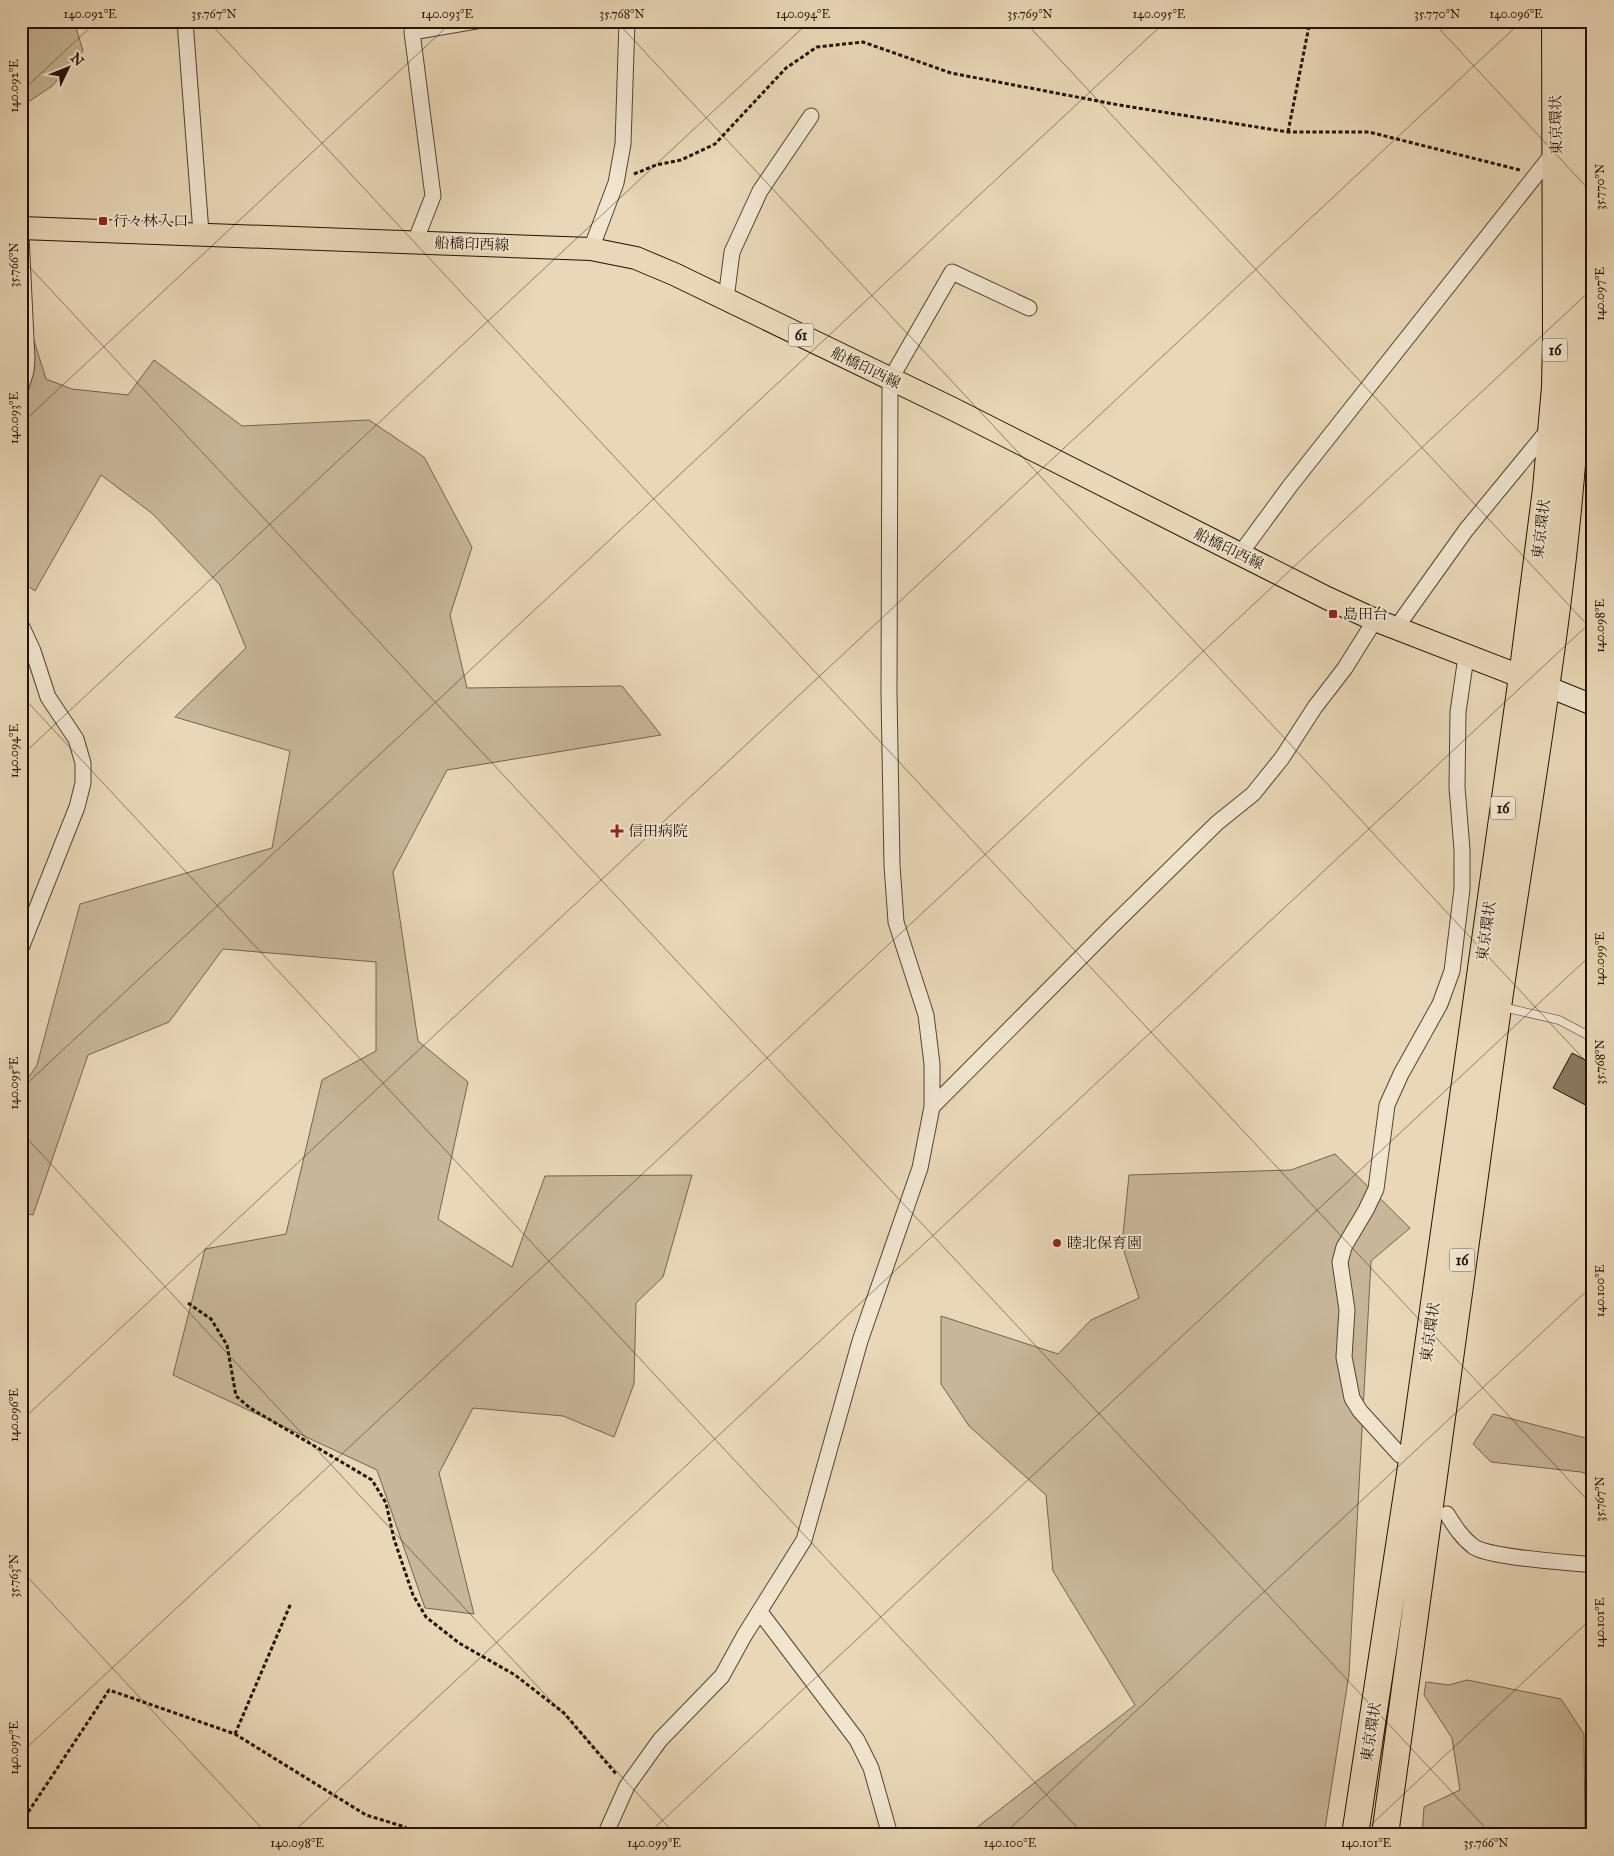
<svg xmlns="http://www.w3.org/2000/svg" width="1614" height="1856" font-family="'IM FELL Great Primer','Noto Serif JP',serif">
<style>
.green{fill:#c7b698;stroke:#75644c}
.building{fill:#8a7960;stroke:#231301}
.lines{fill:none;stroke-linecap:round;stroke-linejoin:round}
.lane-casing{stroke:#54442e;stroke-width:9}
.street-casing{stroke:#54442e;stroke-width:17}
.secondary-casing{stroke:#231301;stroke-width:22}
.primary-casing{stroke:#231301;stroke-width:24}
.highway-casing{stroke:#231301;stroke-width:28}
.path{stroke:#231301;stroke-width:3;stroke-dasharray:4 2.5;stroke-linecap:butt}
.lane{stroke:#f1e5d0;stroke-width:8}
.street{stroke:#f1e5d0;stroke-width:15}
.secondary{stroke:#f1e5d0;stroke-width:20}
.primary{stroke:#e9d7b7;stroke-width:22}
.highway{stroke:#e9d7b7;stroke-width:26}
.ticks{fill:none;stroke:#231301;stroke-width:1;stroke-opacity:0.45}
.poi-dot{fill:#8f2418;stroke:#f1e5d0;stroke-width:2}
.labels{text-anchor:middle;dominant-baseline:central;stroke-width:4;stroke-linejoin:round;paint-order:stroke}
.shield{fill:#f1e5d0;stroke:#61523f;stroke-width:1}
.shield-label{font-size:14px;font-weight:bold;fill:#231301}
.street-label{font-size:15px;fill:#231301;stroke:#f1e5d0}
.poi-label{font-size:15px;fill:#231301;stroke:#f1e5d0;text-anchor:start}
.neatline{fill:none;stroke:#231301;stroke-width:2}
.ticks-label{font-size:12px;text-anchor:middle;fill:#231301}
</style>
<rect width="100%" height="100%" fill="#e9d7b7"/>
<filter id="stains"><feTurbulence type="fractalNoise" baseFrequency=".004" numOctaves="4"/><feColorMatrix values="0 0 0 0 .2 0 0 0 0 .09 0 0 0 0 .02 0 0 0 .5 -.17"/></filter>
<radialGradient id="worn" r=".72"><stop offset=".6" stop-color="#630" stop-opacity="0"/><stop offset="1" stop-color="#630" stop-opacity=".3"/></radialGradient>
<path class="green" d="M 21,21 L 74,21 L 83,51 L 52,86 L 21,107 Z
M 21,299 L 46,379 L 72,389 L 128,395 L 154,360 L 242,426 L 369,420 L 424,457 L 472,547 L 450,615 L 467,688 L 622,686 L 661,735 L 447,770 L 393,872 L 418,1041 L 468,1082 L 438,1219 L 512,1267 L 545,1176 L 692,1175 L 663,1277 L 636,1303 L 634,1384 L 614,1437 L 563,1416 L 473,1408 L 439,1473 L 474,1614 L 425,1608 L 377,1470 L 173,1375 L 205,1249 L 286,1234 L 322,1080 L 376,1051 L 376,962 L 223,949 L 169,1022 L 88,1055 L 33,1215 L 21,1213 L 21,1089 L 37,1065 L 80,904 L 272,848 L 290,751 L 175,717 L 246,648 L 220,585 L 153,514 L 101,475 L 35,591 L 21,581 Z
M 1335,1154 L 1410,1228 L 1371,1261 L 1349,1674 L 1324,1835 L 967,1835 L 1135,1705 L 1053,1571 L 1046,1495 L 969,1426 L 941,1384 L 941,1316 L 1058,1354 L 1091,1320 L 1139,1298 L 1122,1245 L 1129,1175 L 1291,1170 Z
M 1493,1414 L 1593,1440 L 1593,1476 L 1581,1472 L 1491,1462 L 1473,1444 Z
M 1467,1680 L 1561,1699 L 1584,1734 L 1585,1835 L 1422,1835 L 1424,1807 L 1460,1790 L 1452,1738 L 1424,1695 L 1426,1682 L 1449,1685 Z"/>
<path class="building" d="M 1572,1053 L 1593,1064 L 1593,1109 L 1553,1088 Z"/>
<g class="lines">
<g class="lane-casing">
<path id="lane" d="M 1502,1007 L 1559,1020 L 1593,1038"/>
</g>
<g class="street-casing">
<path id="street" d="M 185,21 L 201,233
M 21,236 L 27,359 L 26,371 L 21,387
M 415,242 L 433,196 L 412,32 L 476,21
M 591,249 L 616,183 L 623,144 L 627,21
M 726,299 L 732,252 L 760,191 L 811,116
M 1240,554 L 1290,486 L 1555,151
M 21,625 L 33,651 L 48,697 L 76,739 L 83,763 L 83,783 L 77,807 L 21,948
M 1396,628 L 1466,530 L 1549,429
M 932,1107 L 1112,926 L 1217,823 L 1253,794 L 1282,758 L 1315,707 L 1345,668 L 1375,620
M 1400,1455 L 1360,1411 L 1352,1398 L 1344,1357 L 1347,1310 L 1340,1262 L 1344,1247 L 1366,1210 L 1376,1189 L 1387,1105 L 1401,1074 L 1440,1004 L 1452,971 L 1462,889 L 1462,850 L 1457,787 L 1458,712 L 1466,657
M 1447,1514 C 1455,1527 1462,1538 1474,1547 C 1492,1558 1568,1562 1593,1565
M 760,1612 L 857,1740 L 871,1768 L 890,1835
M 605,1835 L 627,1786 L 660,1740 L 722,1676 L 744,1636 L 804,1540 L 860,1341 L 920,1168 L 932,1107 L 932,1064 L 926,1015 L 896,922 L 892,865 L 889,692 L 890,380 L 952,272 L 1029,308"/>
</g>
<g class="secondary-casing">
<path id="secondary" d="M 1546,686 L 1593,705"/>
</g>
<g class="primary-casing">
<path id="primary" d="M 21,228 L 591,249 L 636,258 L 674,274 L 951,408 L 1327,598 L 1375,620 L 1538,683"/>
</g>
<g class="highway-casing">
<path id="highway" d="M 1355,1835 L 1411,1467 L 1522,677 L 1546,489 L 1555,387 L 1556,337 L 1555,21
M 1385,1835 C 1421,1559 1458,1283 1498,1007 C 1528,796 1569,584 1578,370 C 1583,254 1579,137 1577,21"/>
</g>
<path class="path" d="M 1288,132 L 1310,21
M 634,174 L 656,165 L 681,160 L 715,144 L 786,68 L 817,47 L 863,42 L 951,73 L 1119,105 L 1288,132 L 1369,132 L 1520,170
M 188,1303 L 211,1319 L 227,1345 L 236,1396 L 250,1408 L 372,1480 L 386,1503 L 394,1539 L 413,1595 L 426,1617 L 459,1643 L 515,1675 L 564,1713 L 617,1775
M 235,1734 L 291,1603
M 21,1823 L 109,1690 L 235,1734 L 366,1815 L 405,1827 L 414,1835"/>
<use href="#lane" class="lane"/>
<use href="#street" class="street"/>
<use href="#secondary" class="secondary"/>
<use href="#primary" class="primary"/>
<use href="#highway" class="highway"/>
</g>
<path class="ticks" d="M 208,21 L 1593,1506M 616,21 L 1593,1069M 1024,21 L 1593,631M 1432,21 L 1593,194M 21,92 L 97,21M 21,258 L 1492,1835M 21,424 L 453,21M 21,695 L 1084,1835M 21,756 L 810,21M 21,1089 L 1166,21M 21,1132 L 676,1835M 21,1421 L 1522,21M 21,1570 L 268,1835M 21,1753 L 1593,288M 290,1835 L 1593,620M 647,1835 L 1593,953M 1003,1835 L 1593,1285M 1360,1835 L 1593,1617"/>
<g class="poi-dot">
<rect x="98" y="216" width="10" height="10" rx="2.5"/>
<rect x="1328" y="609" width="10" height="10" rx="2.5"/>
<path d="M614.5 823.5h5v5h5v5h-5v5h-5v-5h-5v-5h5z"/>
<circle cx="1057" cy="1243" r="5"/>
</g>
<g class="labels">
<g class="shield">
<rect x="788.5" y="323.5" width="25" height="23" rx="4"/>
<rect x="1542.5" y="338.5" width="25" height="23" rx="4"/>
<rect x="1490.5" y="796.5" width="25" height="23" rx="4"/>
<rect x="1449.5" y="1248.5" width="25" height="23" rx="4"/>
</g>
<g class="shield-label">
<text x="801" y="335">61</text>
<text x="1555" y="350">16</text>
<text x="1503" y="808">16</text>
<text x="1462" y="1260">16</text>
</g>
<g class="street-label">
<text transform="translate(1556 125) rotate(-91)">東京環状</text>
<text transform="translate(472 244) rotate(2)">船橋印西線</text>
<text transform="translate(866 368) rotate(26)">船橋印西線</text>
<text transform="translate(1541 529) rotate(-83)">東京環状</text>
<text transform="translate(1229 549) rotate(26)">船橋印西線</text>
<text transform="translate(1486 931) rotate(-82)">東京環状</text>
<text transform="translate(1430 1332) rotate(-82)">東京環状</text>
<text transform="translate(1371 1732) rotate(-81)">東京環状</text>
</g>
<g class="poi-label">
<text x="113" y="221">行々林入口</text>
<text x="1343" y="614">島田台</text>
<text x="628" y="831">信田病院</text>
<text x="1067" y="1243">睦北保育園</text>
</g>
</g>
<rect width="1614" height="1856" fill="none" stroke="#e9d7b7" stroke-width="55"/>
<g transform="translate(68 68) rotate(47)" stroke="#f1e5d0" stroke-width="4" paint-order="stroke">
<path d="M0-4L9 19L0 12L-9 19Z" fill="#231301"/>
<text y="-8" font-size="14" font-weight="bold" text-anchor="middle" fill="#231301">N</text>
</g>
<rect x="28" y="28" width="1558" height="1800" class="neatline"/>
<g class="ticks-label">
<text x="90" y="18">140.092°E</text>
<text x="214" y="18">35.767°N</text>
<text x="447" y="18">140.093°E</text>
<text x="622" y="18">35.768°N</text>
<text x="803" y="18">140.094°E</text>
<text x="1030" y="18">35.769°N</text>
<text x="1159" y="18">140.095°E</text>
<text x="1437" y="18">35.770°N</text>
<text x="1516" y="18">140.096°E</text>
<text transform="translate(14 86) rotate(-90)" y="4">140.092°E</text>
<text transform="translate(1600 187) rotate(-90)" y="4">35.770°N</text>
<text transform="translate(14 265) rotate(-90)" y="4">35.766°N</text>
<text transform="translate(1600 294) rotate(-90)" y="4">140.097°E</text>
<text transform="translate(14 418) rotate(-90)" y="4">140.093°E</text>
<text transform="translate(1600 626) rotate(-90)" y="4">140.098°E</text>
<text transform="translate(14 751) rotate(-90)" y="4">140.094°E</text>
<text transform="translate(1600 959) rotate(-90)" y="4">140.099°E</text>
<text transform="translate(1600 1062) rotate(-90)" y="4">35.768°N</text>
<text transform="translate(14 1083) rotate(-90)" y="4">140.095°E</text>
<text transform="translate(1600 1291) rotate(-90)" y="4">140.100°E</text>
<text transform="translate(14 1415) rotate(-90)" y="4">140.096°E</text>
<text transform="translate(1600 1499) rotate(-90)" y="4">35.767°N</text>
<text transform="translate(14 1576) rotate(-90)" y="4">35.763°N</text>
<text transform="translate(1600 1623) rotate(-90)" y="4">140.101°E</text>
<text transform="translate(14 1748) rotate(-90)" y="4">140.097°E</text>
<text x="297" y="1847">140.098°E</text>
<text x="654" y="1847">140.099°E</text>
<text x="1010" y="1847">140.100°E</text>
<text x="1366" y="1847">140.101°E</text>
<text x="1486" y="1847">35.766°N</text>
</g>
<rect width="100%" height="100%" filter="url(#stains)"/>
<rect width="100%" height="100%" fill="url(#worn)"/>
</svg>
